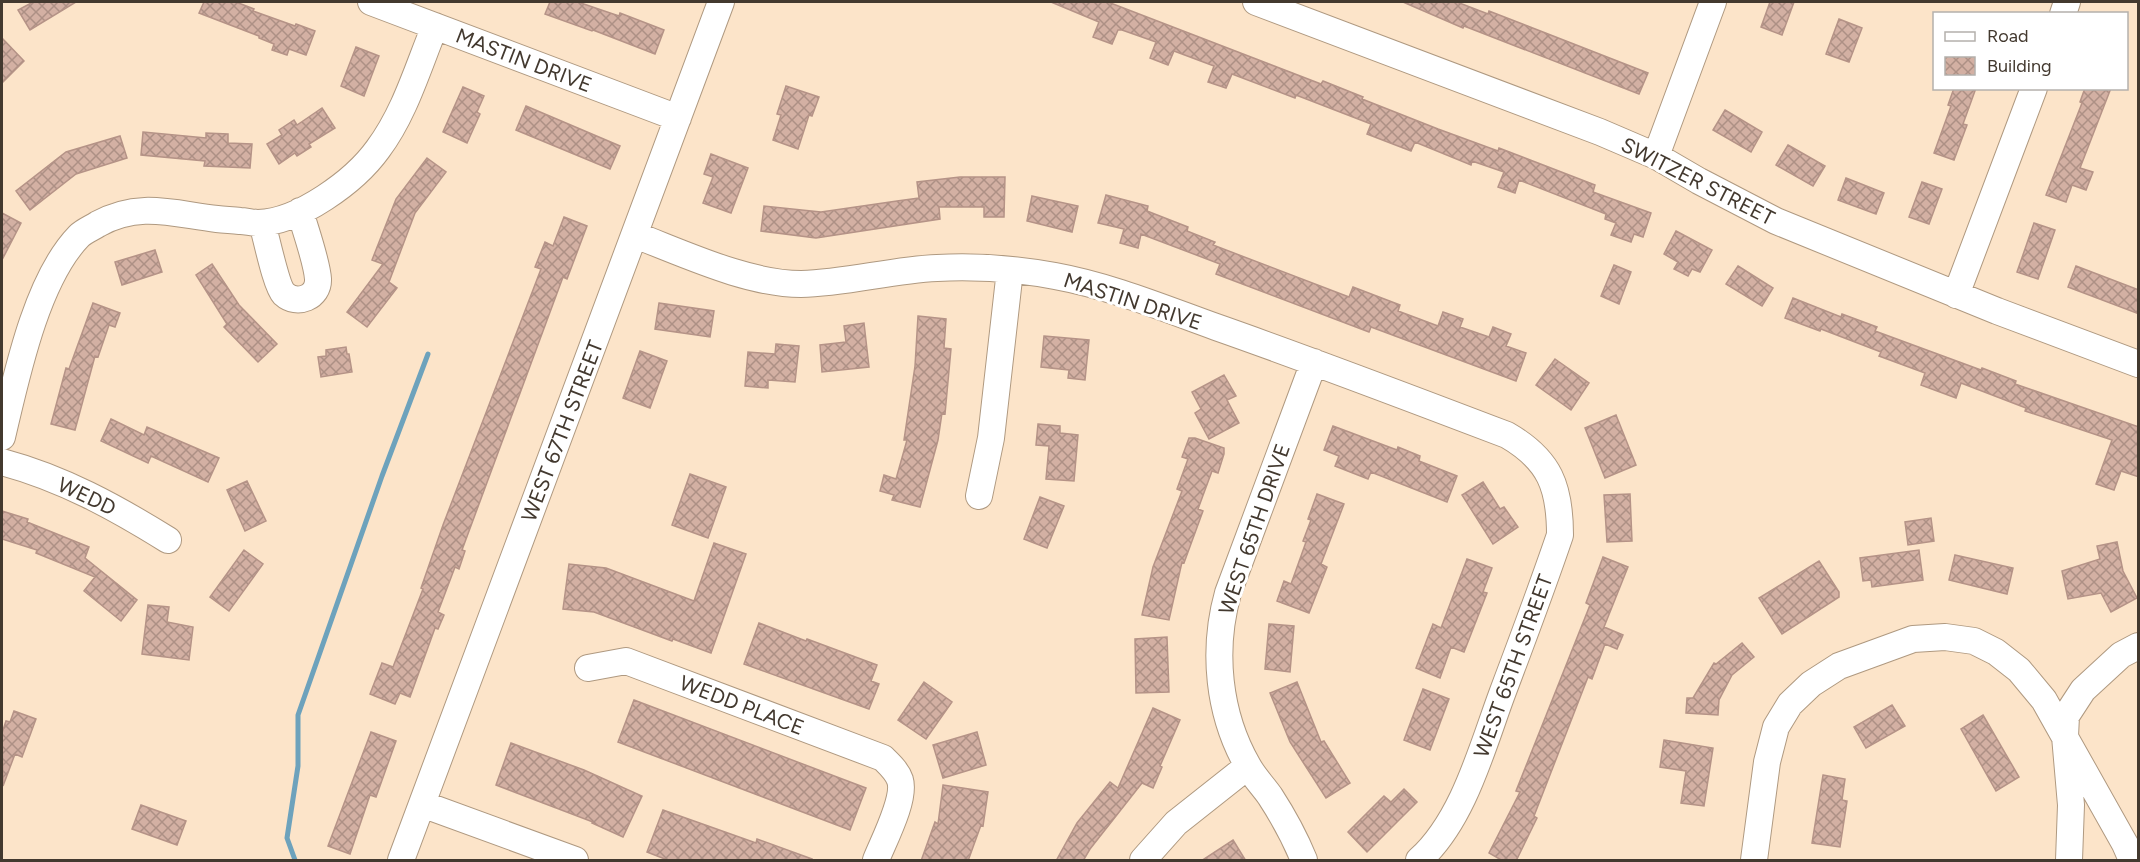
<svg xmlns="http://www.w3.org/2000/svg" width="2140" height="862" font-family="Figtree,sans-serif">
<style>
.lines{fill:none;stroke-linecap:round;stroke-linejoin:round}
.stream{stroke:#6da2bc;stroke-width:5}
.building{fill:url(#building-cross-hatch);stroke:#b59387;stroke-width:1.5}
.minor-casing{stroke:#af9980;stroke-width:28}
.minor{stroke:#fff;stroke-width:26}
.labels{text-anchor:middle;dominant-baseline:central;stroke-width:6;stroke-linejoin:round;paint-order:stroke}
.street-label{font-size:21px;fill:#43392f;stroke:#fff}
</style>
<defs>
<pattern id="building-cross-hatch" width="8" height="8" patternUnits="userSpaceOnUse" patternTransform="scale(1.5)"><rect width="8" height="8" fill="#d3b0a3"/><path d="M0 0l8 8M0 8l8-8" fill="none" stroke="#ad9085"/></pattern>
</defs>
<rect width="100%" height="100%" fill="#fce4c9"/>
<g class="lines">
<path class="stream" d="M 295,860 L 287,838 L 298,766 L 298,715 L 382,476 L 428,354"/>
</g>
<path class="building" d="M 33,2 L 76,2 L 30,30 L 18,10 Z
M 204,2 L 236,2 L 254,9 L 253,11 L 295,26 L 296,24 L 315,31 L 306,55 L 289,49 L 287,55 L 272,50 L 274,44 L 259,38 L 259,36 L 199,13 Z
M 550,2 L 578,2 L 619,16 L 620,13 L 664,30 L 655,54 L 593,30 L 592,31 L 545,14 Z
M 1051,2 L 1108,2 L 1321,84 L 1323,81 L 1363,97 L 1362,99 L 1438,129 L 1498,151 L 1499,148 L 1595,185 L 1593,192 L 1651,213 L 1643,237 L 1634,234 L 1631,242 L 1611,235 L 1616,223 L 1605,219 L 1606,214 L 1519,180 L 1515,193 L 1498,187 L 1504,172 L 1472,161 L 1471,165 L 1415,142 L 1411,151 L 1367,134 L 1371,124 L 1296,95 L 1295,98 L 1232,74 L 1226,88 L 1208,82 L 1214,66 L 1174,51 L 1168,65 L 1150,58 L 1156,42 L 1122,30 L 1118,30 L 1112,44 L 1093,37 L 1099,22 Z
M 1403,2 L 1457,2 L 1488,14 L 1489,11 L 1648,73 L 1639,94 L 1464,26 L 1463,28 Z
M 1770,2 L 1794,2 L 1782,35 L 1761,27 Z
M 1839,19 L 1862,28 L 1849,62 L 1826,54 Z
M 2,38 L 24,61 L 2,83 Z
M 356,47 L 379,56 L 364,96 L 341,86 Z
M 786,86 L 819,97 L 812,116 L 809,115 L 798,149 L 773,140 L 781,115 L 777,114 Z
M 463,87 L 484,96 L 477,112 L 480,114 L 467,143 L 443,132 Z
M 1954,88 L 1976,88 L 1963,124 L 1967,125 L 1954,160 L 1934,153 L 1951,106 L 1948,105 Z
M 2085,88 L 2111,88 L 2080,168 L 2093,172 L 2086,190 L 2072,185 L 2066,202 L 2046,195 L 2082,103 L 2080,102 Z
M 526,106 L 620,146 L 610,169 L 516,130 Z
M 322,108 L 335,128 L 309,144 L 311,147 L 297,156 L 295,153 L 279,164 L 267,144 L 282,135 L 279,130 L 294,120 L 297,125 Z
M 1725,110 L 1762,132 L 1751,152 L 1713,130 Z
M 143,132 L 206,138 L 206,133 L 228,134 L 228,143 L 252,144 L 250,168 L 204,166 L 205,161 L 141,155 Z
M 120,136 L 127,158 L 76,174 L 30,210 L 16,191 L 66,152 Z
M 1788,145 L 1825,166 L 1813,186 L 1776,165 Z
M 711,154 L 748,168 L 731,213 L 703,203 L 713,177 L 704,174 Z
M 427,158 L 446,172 L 415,213 L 389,282 L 397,288 L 367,327 L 347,312 L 383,264 L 372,260 L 396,199 Z
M 960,177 L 1005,177 L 1004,217 L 984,217 L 984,207 L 939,207 L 940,219 L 816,238 L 761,231 L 764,206 L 821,212 L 897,201 L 919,198 L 917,182 Z
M 1846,178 L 1884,193 L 1876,214 L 1838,200 Z
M 1922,182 L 1942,189 L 1929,224 L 1909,217 Z
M 1106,195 L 1148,206 L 1147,211 L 1188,227 L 1187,231 L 1215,242 L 1213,245 L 1349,297 L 1353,287 L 1400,305 L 1398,311 L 1438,326 L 1443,312 L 1463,319 L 1460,327 L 1489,337 L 1493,327 L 1511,334 L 1506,346 L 1526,353 L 1516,381 L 1371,327 L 1369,332 L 1216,274 L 1220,264 L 1141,234 L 1138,248 L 1120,243 L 1124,229 L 1098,223 Z
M 1032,196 L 1078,206 L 1072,232 L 1027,221 Z
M 2,213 L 21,223 L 2,260 Z
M 564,217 L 587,226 L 567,279 L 563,277 L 462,550 L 465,551 L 459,569 L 455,567 L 438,612 L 444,615 L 438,629 L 435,628 L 410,697 L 400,693 L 395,704 L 370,694 L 382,663 L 393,667 L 423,589 L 421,588 L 443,525 L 541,269 L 535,267 L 545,242 L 553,246 Z
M 2034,223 L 2055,230 L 2038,279 L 2017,272 Z
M 1676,231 L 1712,250 L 1700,272 L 1692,269 L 1688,276 L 1674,269 L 1678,262 L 1664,254 Z
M 155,250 L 162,272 L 122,285 L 115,262 Z
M 212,264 L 239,305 L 277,344 L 258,362 L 224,327 L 227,324 L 196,275 Z
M 1614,265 L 1631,272 L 1619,304 L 1601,296 Z
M 1738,266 L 1773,288 L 1762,306 L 1726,284 Z
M 2076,266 L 2139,290 L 2139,314 L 2068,287 Z
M 1793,298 L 1841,317 L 1842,314 L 1877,327 L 1875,331 L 1981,370 L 1982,368 L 2016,381 L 2015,384 L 2139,427 L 2139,477 L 2121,471 L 2114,490 L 2096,484 L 2112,440 L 2025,411 L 2026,408 L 1961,383 L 1956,398 L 1921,385 L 1925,373 L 1879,356 L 1881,352 L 1821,329 L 1820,331 L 1785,318 Z
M 93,303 L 120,313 L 115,327 L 109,325 L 98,357 L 95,356 L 75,430 L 51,424 L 66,368 L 69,369 Z
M 659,303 L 714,311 L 710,337 L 655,329 Z
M 918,316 L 946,319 L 944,348 L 951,349 L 945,414 L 942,413 L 938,440 L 920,507 L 892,500 L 894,495 L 880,491 L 884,475 L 896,479 L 907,440 L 904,440 L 915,366 Z
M 864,323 L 869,367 L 822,372 L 820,345 L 846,342 L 844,326 Z
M 1044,336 L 1089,340 L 1085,380 L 1068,378 L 1069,370 L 1041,367 Z
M 776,344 L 799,346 L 795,382 L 768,380 L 768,388 L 745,386 L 748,352 L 775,354 Z
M 346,347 L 347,354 L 349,354 L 352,372 L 321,377 L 318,357 L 326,356 L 326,350 Z
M 640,351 L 667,361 L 650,408 L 623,398 Z
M 1555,359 L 1589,383 L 1571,410 L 1536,385 Z
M 1224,375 L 1236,396 L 1227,400 L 1239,423 L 1209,439 L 1195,413 L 1201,409 L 1192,392 Z
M 1616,415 L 1636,465 L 1605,478 L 1585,428 Z
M 111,419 L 144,435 L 147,427 L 219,458 L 208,482 L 151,456 L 148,463 L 101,441 Z
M 1038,424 L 1060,426 L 1060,433 L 1078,435 L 1074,481 L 1046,479 L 1049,446 L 1036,445 Z
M 1333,426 L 1397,450 L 1398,447 L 1420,456 L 1419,461 L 1457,476 L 1447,502 L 1371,472 L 1368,479 L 1335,466 L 1339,456 L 1324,450 Z
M 1189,438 L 1195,438 L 1224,448 L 1224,454 L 1218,473 L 1212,471 L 1198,509 L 1203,511 L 1184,563 L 1182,562 L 1169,620 L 1142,615 L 1153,567 L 1182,491 L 1177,489 L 1188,459 L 1182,457 Z
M 690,474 L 726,487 L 708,538 L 672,525 Z
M 247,481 L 266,521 L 245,531 L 227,490 Z
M 1483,482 L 1500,509 L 1504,507 L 1518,527 L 1493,544 L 1462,495 Z
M 1317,494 L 1344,504 L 1321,564 L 1327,567 L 1309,613 L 1277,601 L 1284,581 L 1291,584 L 1306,542 L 1303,541 L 1311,520 L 1308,519 Z
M 1630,494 L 1632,541 L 1607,542 L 1604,495 Z
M 1040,497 L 1064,506 L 1047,548 L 1024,539 Z
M 2,511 L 28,519 L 27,522 L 89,547 L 85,558 L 137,600 L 121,621 L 84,591 L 95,577 L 36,553 L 37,550 L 2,539 Z
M 1931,518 L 1934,541 L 1908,545 L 1905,522 Z
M 2117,542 L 2123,571 L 2137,598 L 2111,612 L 2101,593 L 2068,599 L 2062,571 L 2100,559 L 2097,546 Z
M 714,543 L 746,554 L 711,653 L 673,639 L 672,641 L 594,612 L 563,609 L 569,564 L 606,568 L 694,601 Z
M 244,550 L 263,564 L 229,611 L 210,597 Z
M 1919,550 L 1923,580 L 1872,587 L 1871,580 L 1863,581 L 1860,558 Z
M 1955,555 L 2013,568 L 2007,594 L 1949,580 Z
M 1603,557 L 1628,567 L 1604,627 L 1623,635 L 1617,649 L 1605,644 L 1592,679 L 1588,677 L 1534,816 L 1537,818 L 1516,861 L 1503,861 L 1489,853 L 1520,792 L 1516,791 L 1590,605 L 1586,603 Z
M 1467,559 L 1492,568 L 1483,592 L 1487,593 L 1464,652 L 1451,647 L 1440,678 L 1416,668 L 1433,624 L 1441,628 Z
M 1819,561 L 1839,592 L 1839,597 L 1782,634 L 1759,598 Z
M 148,605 L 169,607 L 167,622 L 193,627 L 189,660 L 142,654 Z
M 759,623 L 806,641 L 807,639 L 877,665 L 871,681 L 879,684 L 869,709 L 744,664 Z
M 1269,624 L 1294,626 L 1290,672 L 1265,669 Z
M 1167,637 L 1169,692 L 1136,693 L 1135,639 Z
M 1742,643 L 1754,657 L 1732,675 L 1719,700 L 1718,715 L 1686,713 L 1687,698 L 1693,698 L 1714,663 L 1716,664 Z
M 924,682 L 952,702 L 926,739 L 898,720 Z
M 1297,682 L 1321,742 L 1324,741 L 1350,783 L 1326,798 L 1290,742 L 1270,693 Z
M 1423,689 L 1449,699 L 1430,750 L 1404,740 Z
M 634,700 L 866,788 L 850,830 L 618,742 Z
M 1892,705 L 1905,726 L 1866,748 L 1854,727 Z
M 1153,708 L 1180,720 L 1160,766 L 1162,767 L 1153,788 L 1142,783 L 1090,849 L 1083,861 L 1056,861 L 1077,823 L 1110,782 L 1118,788 Z
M 14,711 L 36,719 L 22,757 L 15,754 L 3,786 L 2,733 L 6,721 L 10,722 Z
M 1983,715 L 2019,777 L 1996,791 L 1961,729 Z
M 371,732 L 396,741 L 376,797 L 370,795 L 350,854 L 328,846 Z
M 977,732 L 986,765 L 943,778 L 933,745 Z
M 1664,740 L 1713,748 L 1704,806 L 1681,803 L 1686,771 L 1660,767 Z
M 511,743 L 584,770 L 642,796 L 623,837 L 592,823 L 593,822 L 496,785 Z
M 1823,775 L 1845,779 L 1842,800 L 1847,801 L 1840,847 L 1812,843 Z
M 943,785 L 988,792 L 983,826 L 981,825 L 968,861 L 921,861 L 935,822 L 938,824 Z
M 1404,789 L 1417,802 L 1367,852 L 1348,832 L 1384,796 L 1391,802 Z
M 141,805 L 186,821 L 177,845 L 132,829 Z
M 663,810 L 756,843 L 757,839 L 812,859 L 811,861 L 670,861 L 647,852 Z
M 1233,840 L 1246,861 L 1201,861 Z"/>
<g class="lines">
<g class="minor-casing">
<path id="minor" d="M 371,2 L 678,118
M 1256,2 L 1600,132 L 1656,156 L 1699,181 L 1776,221 L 1997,311 L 2138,364
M 2063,14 L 2067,2
M 1656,156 L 1713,2
M 262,223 C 266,236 276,286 284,294 C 297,306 319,297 318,279 C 317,262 305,229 300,211
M 635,235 C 685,254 748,284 801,284 C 847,283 891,270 937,268 C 975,266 1017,269 1055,276 C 1110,286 1163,308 1216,327 C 1313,361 1410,398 1507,435 C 1550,460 1560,487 1560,535 C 1542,588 1522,641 1502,694 C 1482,748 1463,821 1419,860
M 1956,295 L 2034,88
M 2,437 C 16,378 36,280 79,236 C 84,231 92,228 98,224 C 140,201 173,214 217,219 C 225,220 232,220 240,221 C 246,221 252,223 258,223 C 299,222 355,181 378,149 C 405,113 418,67 435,26
M 2,462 C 62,478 115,507 168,540
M 979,496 L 991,438 L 1010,270
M 588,668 L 626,661 L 883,758 C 889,764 897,771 900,780 C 906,799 883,842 876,860
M 422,804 L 575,860
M 401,860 L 721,2
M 1143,860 L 1176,823 L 1248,766
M 1304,860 C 1295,838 1283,816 1270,796 C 1263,786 1254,777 1248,766 C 1218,714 1212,650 1228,593 L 1314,362
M 1754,860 L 1767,762 L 1776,727 L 1790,704 L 1811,684 L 1839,666 L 1913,639 L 1945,637 L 1974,641 L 1996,652 L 2019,670 L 2044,700 L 2125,844 L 2132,860
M 2069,860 L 2071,805 L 2065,736 L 2066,716 L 2083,690 L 2121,655 L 2138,646"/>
</g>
<use href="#minor" class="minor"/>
</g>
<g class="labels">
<g class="street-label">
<text transform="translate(524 60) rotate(21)">MASTIN DRIVE</text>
<text transform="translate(1698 181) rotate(27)">SWITZER STREET</text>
<text transform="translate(1133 301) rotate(18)">MASTIN DRIVE</text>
<text transform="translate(562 431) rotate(-69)">WEST 67TH STREET</text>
<text transform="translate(87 496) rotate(25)">WEDD</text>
<text transform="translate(1254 529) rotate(-71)">WEST 65TH DRIVE</text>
<text transform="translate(1513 666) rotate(-70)">WEST 65TH STREET</text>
<text transform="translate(742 705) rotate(21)">WEDD PLACE</text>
</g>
</g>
<rect width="2140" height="862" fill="none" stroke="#43392f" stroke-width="6"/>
<rect x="1933" y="12" width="195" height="78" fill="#ffffff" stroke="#b4b0ac" stroke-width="1.5"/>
<rect x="1945" y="32" width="30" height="9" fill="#ffffff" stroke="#b4b0ac" stroke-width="1.5"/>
<text x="1987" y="42" font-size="18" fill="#43392f">Road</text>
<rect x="1945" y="57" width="30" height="18" fill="url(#building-cross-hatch)" stroke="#b4b0ac" stroke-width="1.5"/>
<text x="1987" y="72" font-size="18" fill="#43392f">Building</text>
</svg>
